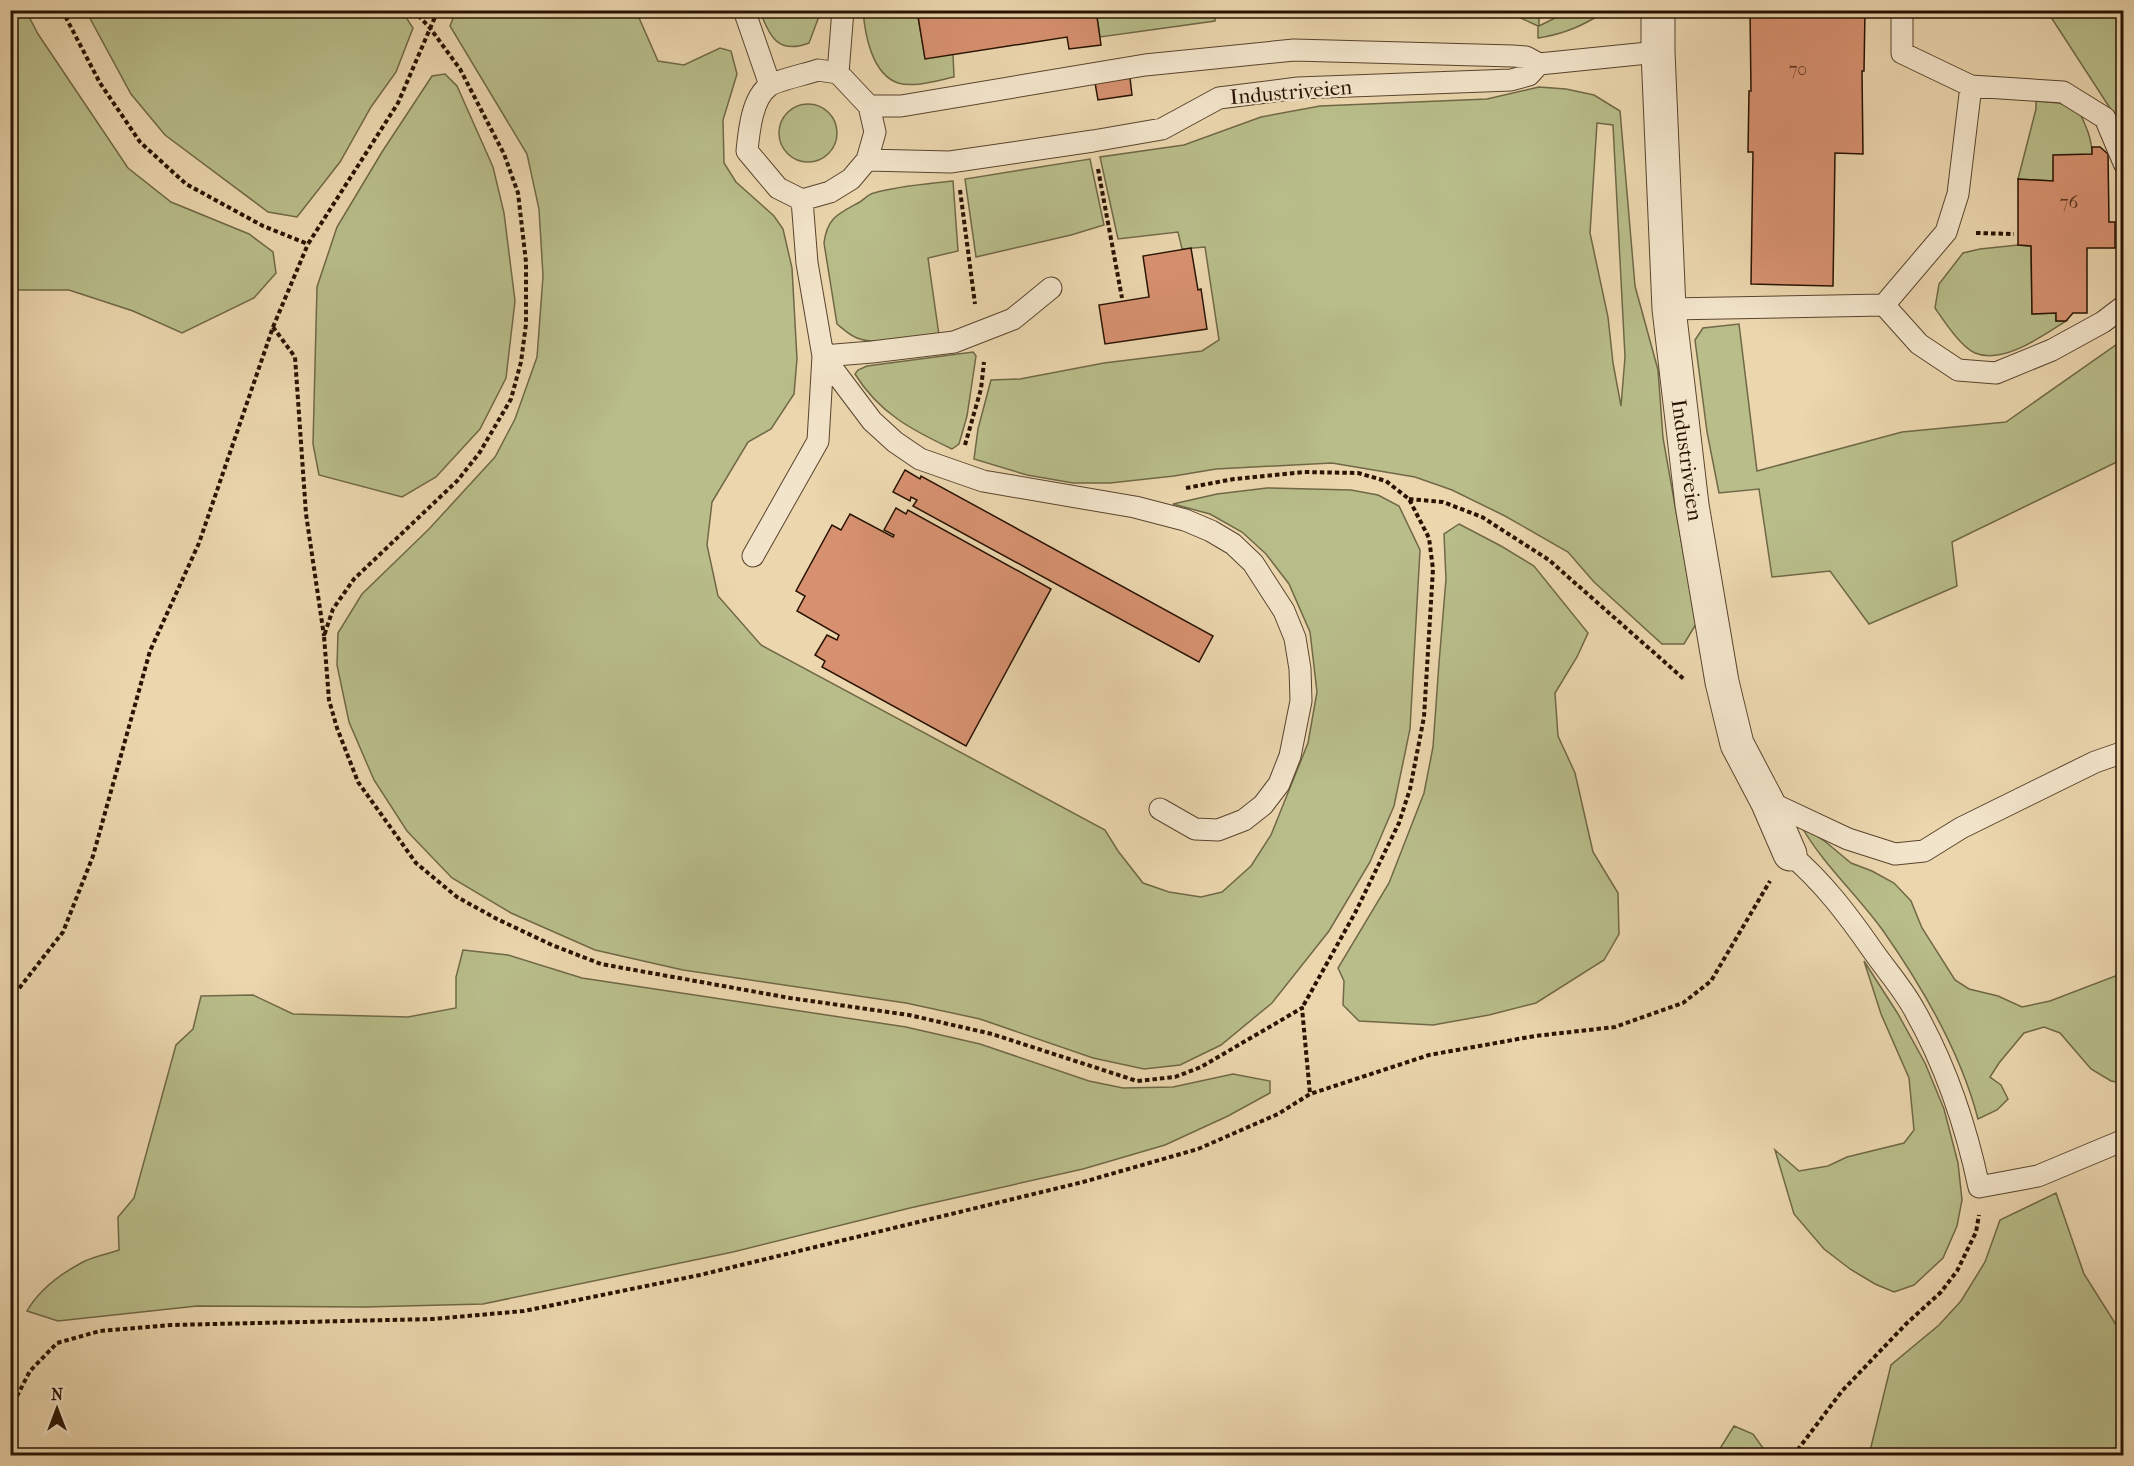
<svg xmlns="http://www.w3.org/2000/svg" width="2134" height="1466" font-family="'IM FELL French Canon',serif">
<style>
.green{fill:#b8bd8a;stroke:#706846;stroke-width:1.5;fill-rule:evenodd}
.building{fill:#d79170;stroke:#281302;stroke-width:1.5}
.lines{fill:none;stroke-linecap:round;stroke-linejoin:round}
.service-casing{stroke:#59442d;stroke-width:23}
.minor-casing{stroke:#59442d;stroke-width:35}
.path{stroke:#281302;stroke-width:4;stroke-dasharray:4.5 3;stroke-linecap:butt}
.service{stroke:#f2e4ca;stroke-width:21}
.minor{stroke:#f2e4ca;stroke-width:33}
.labels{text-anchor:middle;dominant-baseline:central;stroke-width:4.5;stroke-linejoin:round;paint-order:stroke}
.number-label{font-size:18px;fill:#54321e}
.street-label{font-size:21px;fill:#281302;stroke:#f2e4ca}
</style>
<rect width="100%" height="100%" fill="#ebd6ae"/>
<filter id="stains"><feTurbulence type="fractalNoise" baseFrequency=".00333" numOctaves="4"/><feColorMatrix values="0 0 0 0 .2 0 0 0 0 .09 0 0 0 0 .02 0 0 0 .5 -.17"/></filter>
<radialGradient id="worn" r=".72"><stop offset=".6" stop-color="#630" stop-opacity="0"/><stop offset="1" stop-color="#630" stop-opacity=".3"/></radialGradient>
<path class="green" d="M 10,11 L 26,11 L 38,34 L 128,168 L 171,202 L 249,234 L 273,252 L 276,273 L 254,298 L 182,333 L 133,311 L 69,290 L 11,290 Z
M 86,11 L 402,11 L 413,28 L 396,72 L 371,107 L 340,162 L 297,217 L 268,212 L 165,135 L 131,94 Z
M 456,11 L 636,11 L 658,61 L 684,65 L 720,48 L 731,51 L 737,74 L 723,120 L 724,163 L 736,182 L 774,216 L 783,229 L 792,268 L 797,359 L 794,394 L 771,429 L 748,442 L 712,502 L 707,545 L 718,596 L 761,645 L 1105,830 L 1118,851 L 1143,883 L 1169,892 L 1201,897 L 1222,892 L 1251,866 L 1271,835 L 1308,743 L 1317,692 L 1310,632 L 1289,584 L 1266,554 L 1242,532 L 1210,514 L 1173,504 L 1217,494 L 1267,488 L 1351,490 L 1378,495 L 1399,506 L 1420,550 L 1410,729 L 1394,806 L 1370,862 L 1329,931 L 1272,1003 L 1221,1045 L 1180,1065 L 1144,1069 L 1093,1058 L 980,1019 L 906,1003 L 683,970 L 595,950 L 511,913 L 452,878 L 407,831 L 374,780 L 349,722 L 337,665 L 338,633 L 362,594 L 429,529 L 495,457 L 515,419 L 537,357 L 543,276 L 539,209 L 527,154 L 450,26 Z
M 760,11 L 760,10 L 821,11 L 809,43 C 778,55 769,36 760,11 Z
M 863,11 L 917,11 L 925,58 L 953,54 L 954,77 C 939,80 914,88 898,83 C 872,74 865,35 863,11 Z
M 1096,11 L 1215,11 L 1215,21 L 1100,37 Z
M 1487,11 L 1539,11 L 1539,26 L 1569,11 L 1606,11 C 1584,25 1565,34 1538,38 L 1538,26 L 1512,14 Z
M 2047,11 L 2116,11 L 2123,25 L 2123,132 L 2121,125 Z
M 445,74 L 457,86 L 493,167 L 504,213 L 515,301 L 506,378 L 480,429 L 436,477 L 402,497 L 319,475 L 313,444 L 317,287 L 337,227 L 382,152 L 432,76 Z
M 1539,87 L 1566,89 L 1594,95 L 1620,111 L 1635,286 L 1658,370 L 1663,438 L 1696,624 L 1684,644 L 1662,644 L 1594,582 L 1568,552 L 1505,516 L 1452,490 L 1415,477 L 1332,463 L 1216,469 L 1174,476 L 1110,483 L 1073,483 L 1027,475 L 974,459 L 978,429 L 991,380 L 1020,379 L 1104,363 L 1202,351 L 1219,340 L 1205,247 L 1182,249 L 1178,232 L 1118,239 L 1100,157 L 1184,145 L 1261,117 L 1320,106 L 1487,99 ZM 1597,123 L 1613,125 L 1625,357 L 1621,406 L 1613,363 L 1608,317 L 1590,233 Z
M 2036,101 L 2059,103 L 2078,109 C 2085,124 2092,138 2092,154 L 2053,181 L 2018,179 L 2036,109 Z
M779 133a29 29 0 1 1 58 0a29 29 0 1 1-58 0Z
M 1090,159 L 1104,225 L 1071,235 L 976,257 L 965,179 Z
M 953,181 L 958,251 L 928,258 L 939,335 C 917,338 877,346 857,338 C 849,335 843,329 837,324 L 824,243 C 827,218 838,214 858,203 C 864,200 868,194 874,193 C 898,186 928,184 953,181 Z
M 2018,245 L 2031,246 L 2032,314 L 2056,313 L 2056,321 L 2066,321 C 2044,335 2003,365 1975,353 C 1961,347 1944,321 1935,308 L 1939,284 L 1963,253 L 1980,249 Z
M 1739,324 L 1757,471 L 1902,432 L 2006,422 L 2123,340 L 2123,459 L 1952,542 L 1957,586 L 1869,624 L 1830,571 L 1772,577 L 1759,489 L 1719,493 L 1707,432 L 1695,340 L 1703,328 Z
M 973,352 L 976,356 L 967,416 L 959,444 L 952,449 C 912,430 879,413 855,374 L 858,370 L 867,366 Z
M 1459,524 L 1501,546 L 1534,566 L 1588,633 L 1577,657 L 1555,693 L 1558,736 L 1575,773 L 1593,852 L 1618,893 L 1619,934 L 1604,960 L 1536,1003 L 1489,1015 L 1433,1025 L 1359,1021 L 1343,1005 L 1344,981 L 1338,968 L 1389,883 L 1424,793 L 1433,747 L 1439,663 L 1446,579 L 1444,534 Z
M 1800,824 L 1827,843 L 1851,863 L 1872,871 L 1894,883 L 1911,901 L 1922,928 L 1955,980 L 1969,989 L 1998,996 L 2022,1007 L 2050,1001 L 2123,973 L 2123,1083 L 2111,1081 L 2091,1069 L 2060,1033 L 2044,1027 L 2024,1033 L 1999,1063 L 1990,1077 L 2001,1085 L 2008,1099 L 1997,1110 L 1978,1119 C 1961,1053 1923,988 1884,932 C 1857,894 1823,865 1800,824 Z
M 463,950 L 508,955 L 582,978 L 906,1027 L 980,1044 L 1089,1081 L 1123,1088 L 1173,1087 L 1233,1074 L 1270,1081 L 1270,1093 L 1228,1116 L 1165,1145 L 1083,1169 L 910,1208 L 733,1252 L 483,1304 L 364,1307 L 197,1306 L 58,1321 L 27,1311 C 39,1290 62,1273 83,1262 C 94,1256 108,1254 119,1250 L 118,1217 L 134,1198 L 176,1045 L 193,1029 L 201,996 L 253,995 L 293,1014 L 408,1017 L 456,1008 L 456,977 Z
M 1864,961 L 1898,1014 L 1925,1063 L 1944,1109 L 1958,1163 L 1962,1200 L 1957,1226 L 1943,1258 L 1914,1285 L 1894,1292 L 1875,1284 L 1850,1269 L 1824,1249 L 1794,1214 L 1775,1150 L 1799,1171 L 1828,1166 L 1847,1157 L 1904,1143 L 1914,1130 L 1909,1078 L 1881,1014 Z
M 2056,1193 L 2084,1274 L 2120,1331 L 2123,1332 L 2123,1455 L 1869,1455 L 1891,1365 L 1939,1325 L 1961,1301 L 1985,1262 L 2000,1220 Z
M 1734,1426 L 1753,1434 L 1768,1455 L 1716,1455 Z"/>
<path class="building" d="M 917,10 L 1096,10 L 1101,45 L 1069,49 L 1067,37 L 925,59 Z
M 1750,10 L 1871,10 L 1865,11 L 1864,71 L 1862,71 L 1863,154 L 1835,153 L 1833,286 L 1751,284 L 1753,152 L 1748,152 L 1749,91 L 1751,91 Z
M 1130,78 L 1132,95 L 1098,100 L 1095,83 Z
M 2092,147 L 2100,147 L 2108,154 L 2109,222 L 2115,222 L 2115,248 L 2087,248 L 2087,313 L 2073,313 L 2066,321 L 2056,321 L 2056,313 L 2032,314 L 2031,246 L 2018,245 L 2018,179 L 2053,181 L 2053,155 L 2092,154 Z
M 1191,248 L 1198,290 L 1201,289 L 1207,329 L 1105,344 L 1099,305 L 1149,297 L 1143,256 Z
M 905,470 L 920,479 L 921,476 L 1213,636 L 1199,662 L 913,506 L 917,500 L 911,497 L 910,501 L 893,492 Z
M 896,508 L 906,514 L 908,510 L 1051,589 L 966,746 L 822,667 L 825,661 L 815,655 L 827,635 L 837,640 L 839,635 L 797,611 L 805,596 L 796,591 L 832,525 L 841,530 L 850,514 L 893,537 L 894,535 L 884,530 Z"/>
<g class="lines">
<g class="service-casing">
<path id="service" d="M 744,10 L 770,85
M 818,70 L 838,73 L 869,106 L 875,132 L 867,160 L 851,179 L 830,192 L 802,200 L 778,188 L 747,151 C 749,131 752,98 769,86 C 777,80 807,74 818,70 Z
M 838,73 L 843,10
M 1971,86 L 2063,92 L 2105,118 L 2124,163
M 869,106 L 901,106 L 1145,65 L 1294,50 L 1513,56 L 1526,57 L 1539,64 L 1658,52
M 867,160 L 950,162 L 1093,141 L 1162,129 L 1219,98 L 1298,88 L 1511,80 L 1529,75 L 1539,64
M 802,200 L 807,263 L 823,356 L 872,421 L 895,442 L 920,459 L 983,481 L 1135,507 L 1185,520 L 1211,531 L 1233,544 L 1253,563 L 1284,611 L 1295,638 L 1300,669 L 1301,701 L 1290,756 L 1279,784 L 1263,805 L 1244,820 L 1218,830 L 1195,829 L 1160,809
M 1884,305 L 1919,344 L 1958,370 L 1996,373 L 2052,350 L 2103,322 L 2124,306
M 1669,309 L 1884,305 L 1946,232 L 1958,194 L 1971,86 L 1902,53 L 1902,10
M 753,556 L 818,441 L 823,356 L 872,352 L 954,342 L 1013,319 L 1051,288
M 1767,801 L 1848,839 L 1895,854 L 1924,851 L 1961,828 L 2095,762 L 2124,752
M 1790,854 C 1823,882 1848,915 1873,951 C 1887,971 1904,990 1915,1011 C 1946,1066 1966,1126 1979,1187 L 2038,1176 L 2124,1140"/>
</g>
<g class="minor-casing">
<path id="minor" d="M 1658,10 L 1658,52 L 1669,309 L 1692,505 L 1722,682 L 1737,744 L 1767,801 L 1790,854"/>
</g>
<path class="path" d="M 62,10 L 100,83 L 140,142 L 186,184 L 263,226 L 308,244 L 398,103 L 438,10
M 413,10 L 430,28 L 460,69 L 504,154 L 518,193 L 526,262 L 526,324 L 521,362 L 511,399 L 480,452 L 458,480 L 354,579 L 333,609 L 324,636 L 329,700 L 337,728 L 358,782 L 416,863 L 457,897 L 497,919 L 552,945 L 601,964 L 790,998 L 909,1015 L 992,1034 L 1137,1081 L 1175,1077 L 1201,1067 L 1302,1008 L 1310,1094
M 1098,169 L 1122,298
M 960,190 L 975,304
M 1976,233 L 2014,234
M 273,327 L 295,357 L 306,514 L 324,636
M 965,445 L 981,389 L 984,362
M 1186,488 L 1234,479 L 1304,472 L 1358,473 L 1386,481 L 1409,499 L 1429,538 L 1433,569 L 1424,717 L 1410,789 L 1399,823 L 1355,913 L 1302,1008
M 1409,499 L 1443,502 L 1482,517 L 1549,560 L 1685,680
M 10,1000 L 63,932 L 93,856 L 150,651 L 199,543 L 273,327 L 308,244
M 14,1456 L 16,1398 L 30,1371 L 57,1343 L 100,1331 L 171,1325 L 433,1319 L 524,1311 L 700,1275 L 1083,1182 L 1198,1149 L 1278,1114 L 1310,1094 L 1429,1055 L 1535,1036 L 1615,1027 L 1683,1003 L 1711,981 L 1770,881
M 1793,1456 L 1842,1391 L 1906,1324 L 1941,1292 L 1957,1271 L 1976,1232 L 1979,1215"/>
<use href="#service" class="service"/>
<use href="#minor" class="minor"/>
</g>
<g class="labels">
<g class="number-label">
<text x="1798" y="69">70</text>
<text x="2069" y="202">76</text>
</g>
<g class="street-label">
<text transform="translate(1291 92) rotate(-5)">Industriveien</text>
<text transform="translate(1687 460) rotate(82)">Industriveien</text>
</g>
</g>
<rect width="2134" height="1466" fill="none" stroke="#ebd6ae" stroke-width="36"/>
<rect x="12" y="12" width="2110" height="1442" fill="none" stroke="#281302" stroke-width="3"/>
<rect x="18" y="18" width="2098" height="1430" fill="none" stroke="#281302" stroke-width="1.5"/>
<g transform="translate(57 1409)" stroke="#f2e4ca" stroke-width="4.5" paint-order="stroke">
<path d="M0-4.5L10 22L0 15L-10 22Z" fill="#281302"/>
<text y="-9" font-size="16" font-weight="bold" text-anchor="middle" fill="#281302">N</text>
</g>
<rect width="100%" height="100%" filter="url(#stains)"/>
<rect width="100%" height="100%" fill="url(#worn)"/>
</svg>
